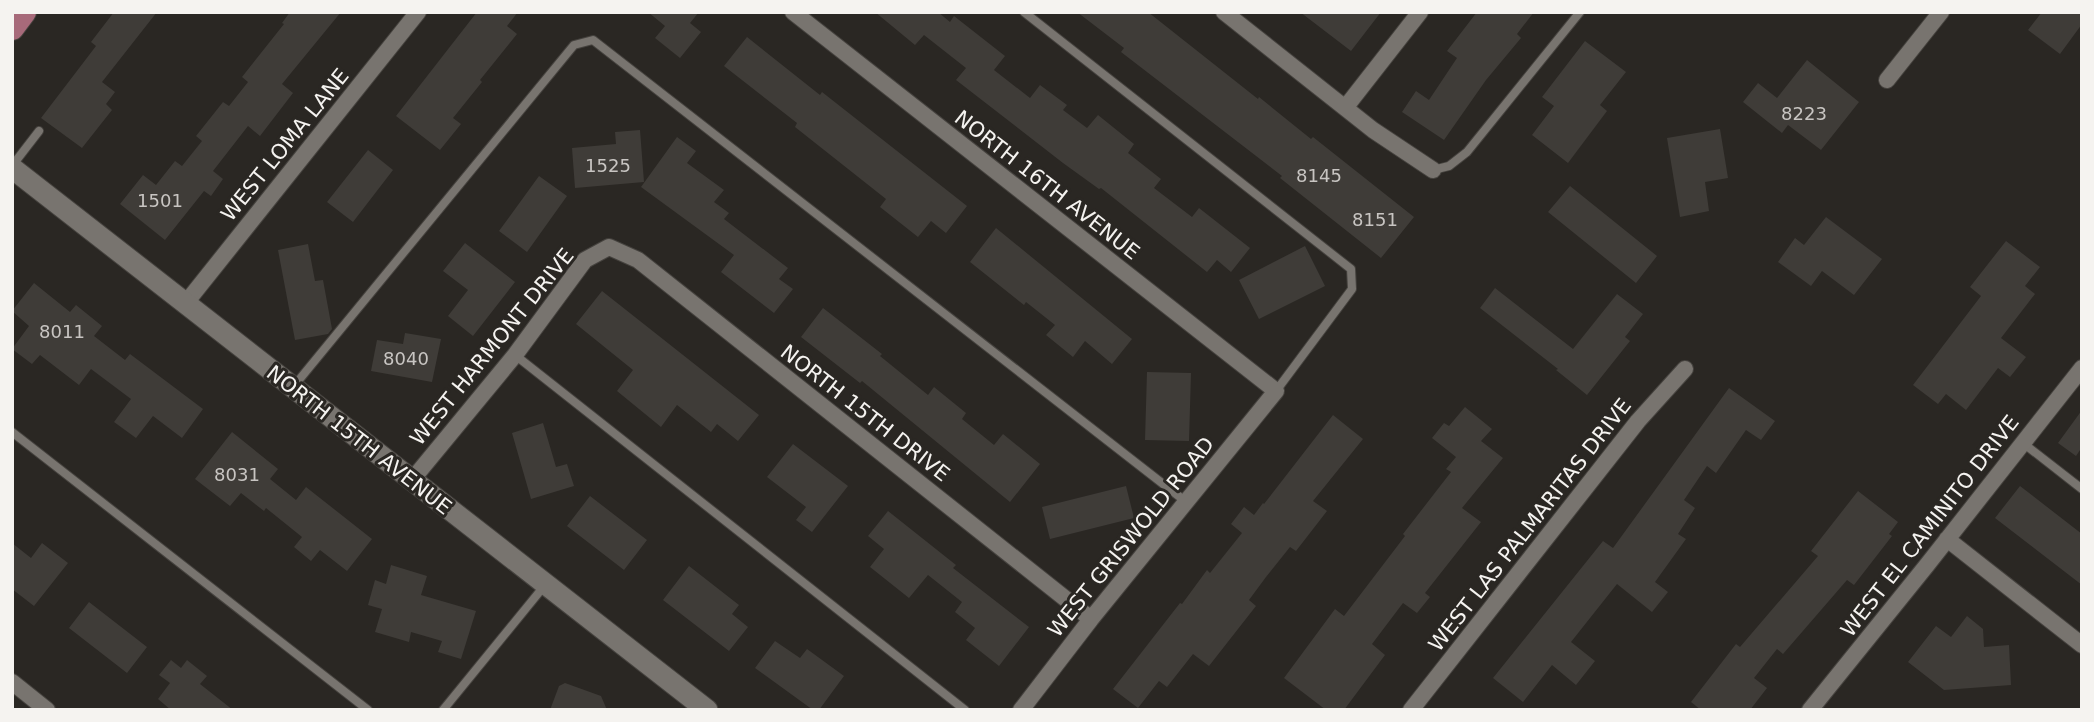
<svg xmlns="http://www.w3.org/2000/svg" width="2094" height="722" font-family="'DejaVu Sans',sans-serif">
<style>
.building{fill:#3f3c38}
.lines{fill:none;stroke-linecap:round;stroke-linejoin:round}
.lane-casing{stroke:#45423e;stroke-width:10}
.street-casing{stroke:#45423e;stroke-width:18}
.secondary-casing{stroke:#45423e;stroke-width:23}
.primary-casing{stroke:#45423e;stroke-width:26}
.lane{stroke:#78746f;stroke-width:8}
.street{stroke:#78746f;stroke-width:16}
.secondary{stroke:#78746f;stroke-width:21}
.primary{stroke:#a76a7a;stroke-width:24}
.labels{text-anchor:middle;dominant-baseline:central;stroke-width:6;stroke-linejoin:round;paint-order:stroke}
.number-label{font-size:18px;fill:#c8c5c2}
.street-label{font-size:21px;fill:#f5f3f0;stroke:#2a2723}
</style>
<rect width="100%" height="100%" fill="#2a2723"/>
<path class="building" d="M 114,12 L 157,12 L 102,82 L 115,92 L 106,104 L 112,110 L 82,148 L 41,118 L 96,46 L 91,42 Z
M 290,12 L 341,12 L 282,84 L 293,93 L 260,136 L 248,126 L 213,171 L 223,179 L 211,196 L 204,191 L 165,240 L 120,204 L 143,175 L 156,185 L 175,161 L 182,166 L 202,141 L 196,136 L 223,102 L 229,106 L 248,82 L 242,77 L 284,24 L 282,23 Z
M 477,12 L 518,12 L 507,26 L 517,34 L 480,80 L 482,82 L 453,118 L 461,124 L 440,150 L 396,116 Z
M 648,12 L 699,12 L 690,23 L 701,32 L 680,58 L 655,38 L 665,26 Z
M 875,12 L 938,12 L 950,22 L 954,16 L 1005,56 L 994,70 L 1030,98 L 1040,85 L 1067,105 L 1063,110 L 1087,128 L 1098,115 L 1134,144 L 1128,153 L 1161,179 L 1154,188 L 1192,217 L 1199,208 L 1250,248 L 1231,272 L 1217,260 L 1207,272 L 1101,188 L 1099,189 L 1063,163 L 956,80 L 966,68 L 924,35 L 915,45 Z
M 1077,12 L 1148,12 L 1258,99 L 1259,97 L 1311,139 L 1313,137 L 1414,217 L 1381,258 L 1280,178 L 1282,176 L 1121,52 L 1124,48 Z
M 1300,12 L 1381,12 L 1351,51 Z
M 1477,12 L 1534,12 L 1517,34 L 1521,38 L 1486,80 L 1444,140 L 1402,112 L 1416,91 L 1429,100 L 1457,58 L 1447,51 Z
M 2042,12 L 2082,12 L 2082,24 L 2060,54 L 2028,30 Z
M 747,37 L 820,95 L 822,92 L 967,206 L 946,233 L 931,221 L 918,237 L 880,207 L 886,199 L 795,127 L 797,123 L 724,66 Z
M 1585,41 L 1626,72 L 1600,105 L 1607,111 L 1568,163 L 1532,135 L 1554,106 L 1542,97 Z
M 1807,60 L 1859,102 L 1821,150 L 1788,125 L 1782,133 L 1743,102 L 1758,83 L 1777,98 Z
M 1720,129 L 1728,178 L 1705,182 L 1709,211 L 1680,217 L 1667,138 Z
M 640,130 L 644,182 L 575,188 L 572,148 L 616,144 L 615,132 Z
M 677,137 L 696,151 L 687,163 L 724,190 L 714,202 L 729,213 L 724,219 L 788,268 L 779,279 L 793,289 L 774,313 L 721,272 L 734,255 L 641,187 Z
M 368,150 L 393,170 L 353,222 L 327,202 Z
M 539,176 L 567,196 L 527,252 L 499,231 Z
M 1570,186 L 1657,256 L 1636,283 L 1548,212 Z
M 1826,217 L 1882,259 L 1854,295 L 1822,271 L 1811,286 L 1778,262 L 1795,238 L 1804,245 Z
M 996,228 L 1132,339 L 1112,364 L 1085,341 L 1073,357 L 1046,335 L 1055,325 L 1026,302 L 1024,305 L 970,262 Z
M 2006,241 L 2040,267 L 2025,286 L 2035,294 L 2001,338 L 2026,357 L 2010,377 L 1998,368 L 1966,410 L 1946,394 L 1938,404 L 1913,385 L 1981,296 L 1970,287 Z
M 465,243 L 515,282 L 473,336 L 448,316 L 468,290 L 443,271 Z
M 308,244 L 315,281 L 323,280 L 332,329 L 328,334 L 295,340 L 278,250 Z
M 1305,246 L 1325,286 L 1259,319 L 1239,280 Z
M 34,283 L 70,312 L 76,305 L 102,326 L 94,336 L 125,360 L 130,354 L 203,409 L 182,438 L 153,416 L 136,438 L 114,422 L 131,399 L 91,369 L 79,385 L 40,355 L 32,364 L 12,349 L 29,326 L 12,311 Z
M 1495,288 L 1573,349 L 1617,294 L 1643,314 L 1625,337 L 1630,341 L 1587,395 L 1556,370 L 1558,369 L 1480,308 Z
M 602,291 L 759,415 L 738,441 L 717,424 L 711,432 L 677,405 L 661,427 L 617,391 L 633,370 L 576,324 Z
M 823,308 L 882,354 L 880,356 L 928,395 L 934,387 L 966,413 L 962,419 L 994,445 L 1003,434 L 1040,464 L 1010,502 L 862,381 L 860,383 L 801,337 Z
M 405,333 L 441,339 L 432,382 L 371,371 L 377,340 L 403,344 Z
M 1147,372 L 1191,373 L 1189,441 L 1145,440 Z
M 1729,388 L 1775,421 L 1761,440 L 1746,430 L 1716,473 L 1707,466 L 1684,500 L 1695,508 L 1678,534 L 1686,539 L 1655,582 L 1668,592 L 1652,612 L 1617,584 L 1571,642 L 1595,661 L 1576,685 L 1552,665 L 1523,702 L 1493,678 L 1603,541 L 1613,548 Z
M 1465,407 L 1492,429 L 1481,441 L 1503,458 L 1462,508 L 1481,522 L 1425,593 L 1430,597 L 1417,613 L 1403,603 L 1372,644 L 1385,655 L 1344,710 L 1326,710 L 1284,678 L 1335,609 L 1344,616 L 1405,536 L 1403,534 L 1451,472 L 1446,469 L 1456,457 L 1432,438 L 1444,423 L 1449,426 Z
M 2082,410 L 2082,447 L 2076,456 L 2058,443 Z
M 1333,415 L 1363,439 L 1313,501 L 1327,511 L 1296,551 L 1290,547 L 1266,577 L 1249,600 L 1256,606 L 1209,666 L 1193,654 L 1167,687 L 1159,681 L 1138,708 L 1113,689 L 1180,603 L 1182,604 L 1207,570 L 1210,573 L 1242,533 L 1231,524 L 1244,507 L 1254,515 L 1263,503 L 1264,504 Z
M 543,423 L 556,467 L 567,464 L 574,486 L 531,499 L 512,433 Z
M 232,432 L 278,469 L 270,479 L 296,500 L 306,487 L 372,539 L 347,571 L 320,550 L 311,561 L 294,547 L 302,537 L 266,508 L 264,511 L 241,493 L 230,506 L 195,479 Z
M 793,444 L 848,486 L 812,532 L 796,520 L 806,507 L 767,477 Z
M 1126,486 L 1134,518 L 1050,539 L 1042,507 Z
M 2020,486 L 2082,534 L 2082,585 L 1995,518 Z
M 1858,491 L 1898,522 L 1889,534 L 1892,536 L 1854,585 L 1847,580 L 1783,654 L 1777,649 L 1754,678 L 1767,688 L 1750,710 L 1701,710 L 1691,702 L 1736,644 L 1740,647 L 1818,556 L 1811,551 Z
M 590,496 L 647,540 L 624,570 L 567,526 Z
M 888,511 L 956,565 L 953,568 L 1029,627 L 999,666 L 966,640 L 975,628 L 955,612 L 962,602 L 928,575 L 909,598 L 870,567 L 884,549 L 868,536 Z
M 12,543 L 31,558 L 42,543 L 68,563 L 34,606 L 12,589 Z
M 391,565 L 427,576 L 421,595 L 476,611 L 461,659 L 438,652 L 442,641 L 411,632 L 409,642 L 375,632 L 382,609 L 368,605 L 375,580 L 386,584 Z
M 689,566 L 739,605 L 732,614 L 748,627 L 729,651 L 663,600 Z
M 89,602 L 147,647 L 127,673 L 69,628 Z
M 1967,616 L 1983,629 L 1984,647 L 2009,645 L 2011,685 L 1944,690 L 1908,662 L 1936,626 L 1951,637 Z
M 775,641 L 800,658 L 807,649 L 844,676 L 819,710 L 813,710 L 755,668 Z
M 171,660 L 181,668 L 187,660 L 207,676 L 200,684 L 233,710 L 171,710 L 158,699 L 170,683 L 159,675 Z
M 565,683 L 601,696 L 607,710 L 550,710 L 559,686 Z"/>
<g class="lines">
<g class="lane-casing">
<path id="lane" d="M 1024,12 L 1351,269 L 1352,289 L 1276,391
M 12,166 L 39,131
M 1433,170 L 1449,166 L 1467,152 L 1580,12
M 515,355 L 965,710
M 294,386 L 574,45 L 593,40 L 1185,501
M 12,432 L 368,710
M 2023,443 L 2082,489
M 443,710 L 545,585"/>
</g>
<g class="street-casing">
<path id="street" d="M 793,12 L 1276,391 L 1091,619 L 1021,710
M 1224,12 L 1373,130 L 1433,170
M 1887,80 L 1941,12
M 1345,108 L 1420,12
M 185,304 L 418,12
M 412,480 L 515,355 L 585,260 L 609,247 L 638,260 L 1091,619
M 1947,539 L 2082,645
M 12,682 L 47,710
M 1411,710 L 1638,421 L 1685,369
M 1810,710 L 1927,565 L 2082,368"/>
</g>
<g class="secondary-casing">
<path id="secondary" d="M 12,168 L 707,710"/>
</g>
<g class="primary-casing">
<path id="primary" d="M 12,28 L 24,12"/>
</g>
<use href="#lane" class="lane"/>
<use href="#street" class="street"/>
<use href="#secondary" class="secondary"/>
<use href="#primary" class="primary"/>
</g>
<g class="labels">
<g class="number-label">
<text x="1804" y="113">8223</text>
<text x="608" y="165">1525</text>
<text x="1319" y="175">8145</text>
<text x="160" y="200">1501</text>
<text x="1375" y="219">8151</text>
<text x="62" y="331">8011</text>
<text x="406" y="358">8040</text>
<text x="237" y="474">8031</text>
</g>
<g class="street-label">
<text transform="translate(285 145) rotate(-51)">WEST LOMA LANE</text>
<text transform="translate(1047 185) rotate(38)">NORTH 16TH AVENUE</text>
<text transform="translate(492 347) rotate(-51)">WEST HARMONT DRIVE</text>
<text transform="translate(865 413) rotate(38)">NORTH 15TH DRIVE</text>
<text transform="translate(359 440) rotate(38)">NORTH 15TH AVENUE</text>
<text transform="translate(1530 525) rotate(-52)">WEST LAS PALMARITAS DRIVE</text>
<text transform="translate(1930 526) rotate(-52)">WEST EL CAMINITO DRIVE</text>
<text transform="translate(1131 537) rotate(-51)">WEST GRISWOLD ROAD</text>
</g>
</g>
<rect width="2094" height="722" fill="none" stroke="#f5f3f0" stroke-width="28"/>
</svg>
